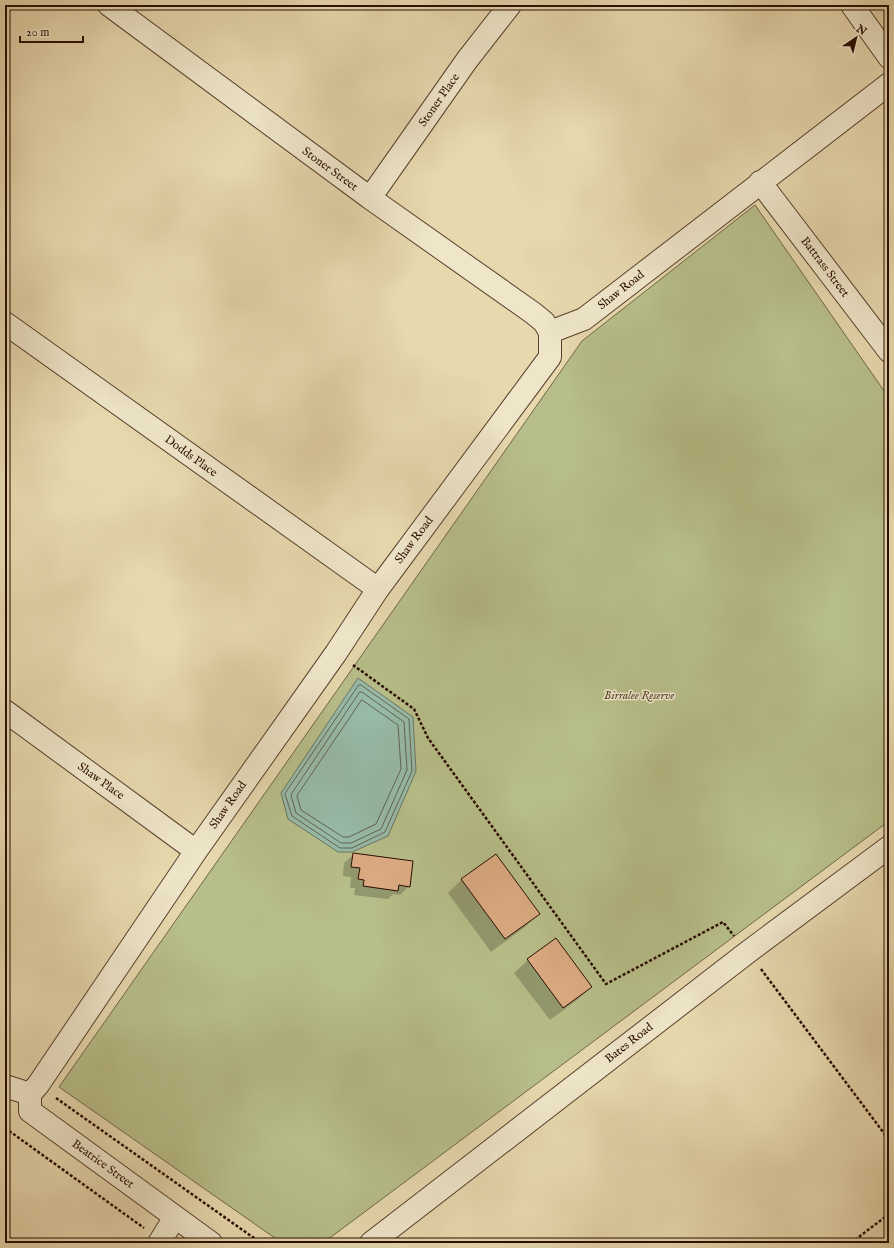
<svg xmlns="http://www.w3.org/2000/svg" width="894" height="1248" font-family="'IM FELL English',serif">
<style>
.green{fill:#b7be89;stroke:#706545}
.water{fill:#97baa7;stroke:#6b7465}
.shadow{fill:#0003}
.lines{fill:none;stroke-linecap:round;stroke-linejoin:round}
.shore{stroke:#606354;stroke-width:1}
.building{fill:#dcab83;stroke:#290c01}
.street-casing{stroke:#583f2c;stroke-width:24}
.path{stroke:#290c01;stroke-width:2.5;stroke-dasharray:3 2;stroke-linecap:butt}
.street{stroke:#efe6ca;stroke-width:22}
.labels{text-anchor:middle;dominant-baseline:central;stroke-width:3;stroke-linejoin:round;paint-order:stroke}
.street-label{font-size:12px;fill:#290c01;stroke:#efe6ca}
.park-label{font-size:12px;font-style:italic;fill:#5b4a31;stroke:#efe6ca}
</style>
<rect width="100%" height="100%" fill="#e7d8ae"/>
<filter id="stains"><feTurbulence type="fractalNoise" baseFrequency=".005" numOctaves="4"/><feColorMatrix values="0 0 0 0 .2 0 0 0 0 .09 0 0 0 0 .02 0 0 0 .5 -.17"/></filter>
<radialGradient id="worn" r=".72"><stop offset=".6" stop-color="#630" stop-opacity="0"/><stop offset="1" stop-color="#630" stop-opacity=".3"/></radialGradient>
<path class="green" d="M 755,205 L 889,398 L 889,821 L 323,1243 L 282,1243 L 59,1087 L 582,341 Z"/>
<path class="water" d="M 358,678 L 413,717 L 416,771 L 388,836 L 352,852 L 338,852 L 288,819 L 281,793 Z"/>
<path class="shadow" d="M 353,855 L 409,886 L 400,895 L 393,894 L 388,899 L 354,895 L 355,888 L 350,888 L 351,877 L 343,876 L 344,863 Z
M 496,855 L 538,914 L 525,927 L 491,952 L 448,893 L 461,880 Z
M 556,939 L 591,987 L 577,1000 L 550,1020 L 514,973 L 528,960 Z"/>
<g class="lines">
<path class="shore" d="M 359,685 L 361,685 L 409,719 L 412,771 L 385,832 L 352,848 L 340,848 L 292,816 L 285,794 Z
M 360,692 L 362,692 L 404,722 L 407,770 L 381,829 L 351,843 L 341,843 L 296,813 L 291,795 Z
M 362,700 L 398,725 L 401,769 L 376,824 L 349,837 L 343,837 L 301,810 L 297,796 Z"/>
</g>
<path class="building" d="M 353,853 L 413,861 L 410,887 L 399,885 L 398,891 L 363,886 L 364,880 L 358,879 L 360,868 L 351,867 Z
M 496,854 L 540,914 L 505,939 L 461,879 Z
M 556,938 L 592,987 L 563,1008 L 527,959 Z"/>
<g class="lines">
<g class="street-casing">
<path id="street" d="M 109,5 L 370,198 L 533,313 L 544,322 L 550,332
M 852,5 L 889,57
M 760,182 L 889,351
M 370,198 L 467,60 L 510,5
M 5,323 L 378,589
M 550,332 L 584,319 L 889,84
M 5,711 L 196,851
M 5,1086 L 30,1094
M 30,1094 L 38,1085 L 196,851 L 336,653 L 378,589 L 550,357 L 550,332
M 30,1094 L 30,1111 L 211,1243
M 159,1243 L 175,1217
M 371,1243 L 748,952 L 889,847"/>
</g>
<path class="path" d="M 353,665 L 414,709 L 428,738 L 606,984 L 723,922 L 734,936
M 761,969 L 889,1140
M 56,1098 L 261,1243
M 5,1128 L 144,1228
M 851,1243 L 889,1214"/>
<use href="#street" class="street"/>
</g>
<g class="labels">
<g class="street-label">
<text transform="translate(439 100) rotate(-55)">Stoner Place</text>
<text transform="translate(330 169) rotate(36)">Stoner Street</text>
<text transform="translate(825 267) rotate(53)">Battrass Street</text>
<text transform="translate(621 290) rotate(-38)">Shaw Road</text>
<text transform="translate(191 456) rotate(36)">Dodds Place</text>
<text transform="translate(414 540) rotate(-53)">Shaw Road</text>
<text transform="translate(101 781) rotate(36)">Shaw Place</text>
<text transform="translate(228 805) rotate(-55)">Shaw Road</text>
<text transform="translate(629 1043) rotate(-38)">Bates Road</text>
<text transform="translate(103 1164) rotate(36)">Beatrice Street</text>
</g>
<g class="park-label">
<text x="639" y="695">Birralee Reserve</text>
</g>
</g>
<rect width="894" height="1248" fill="none" stroke="#e7d8ae" stroke-width="20"/>
<rect x="6" y="6" width="882" height="1236" fill="none" stroke="#290c01" stroke-width="2"/>
<rect x="10" y="10" width="874" height="1228" fill="none" stroke="#290c01"/>
<g transform="translate(856 38) rotate(35)" stroke="#efe6ca" stroke-width="3" paint-order="stroke">
<path d="M0-3L7 15L0 10L-7 15Z" fill="#290c01"/>
<text y="-6" font-size="11" font-weight="bold" text-anchor="middle" fill="#290c01">N</text>
</g>
<path d="M20 36v6h63v-6" fill="none" stroke="#290c01" stroke-width="2"/>
<text x="26" y="36" font-size="12" fill="#290c01" stroke="#efe6ca" stroke-width="3" paint-order="stroke">20 m</text>
<rect width="100%" height="100%" filter="url(#stains)"/>
<rect width="100%" height="100%" fill="url(#worn)"/>
</svg>
